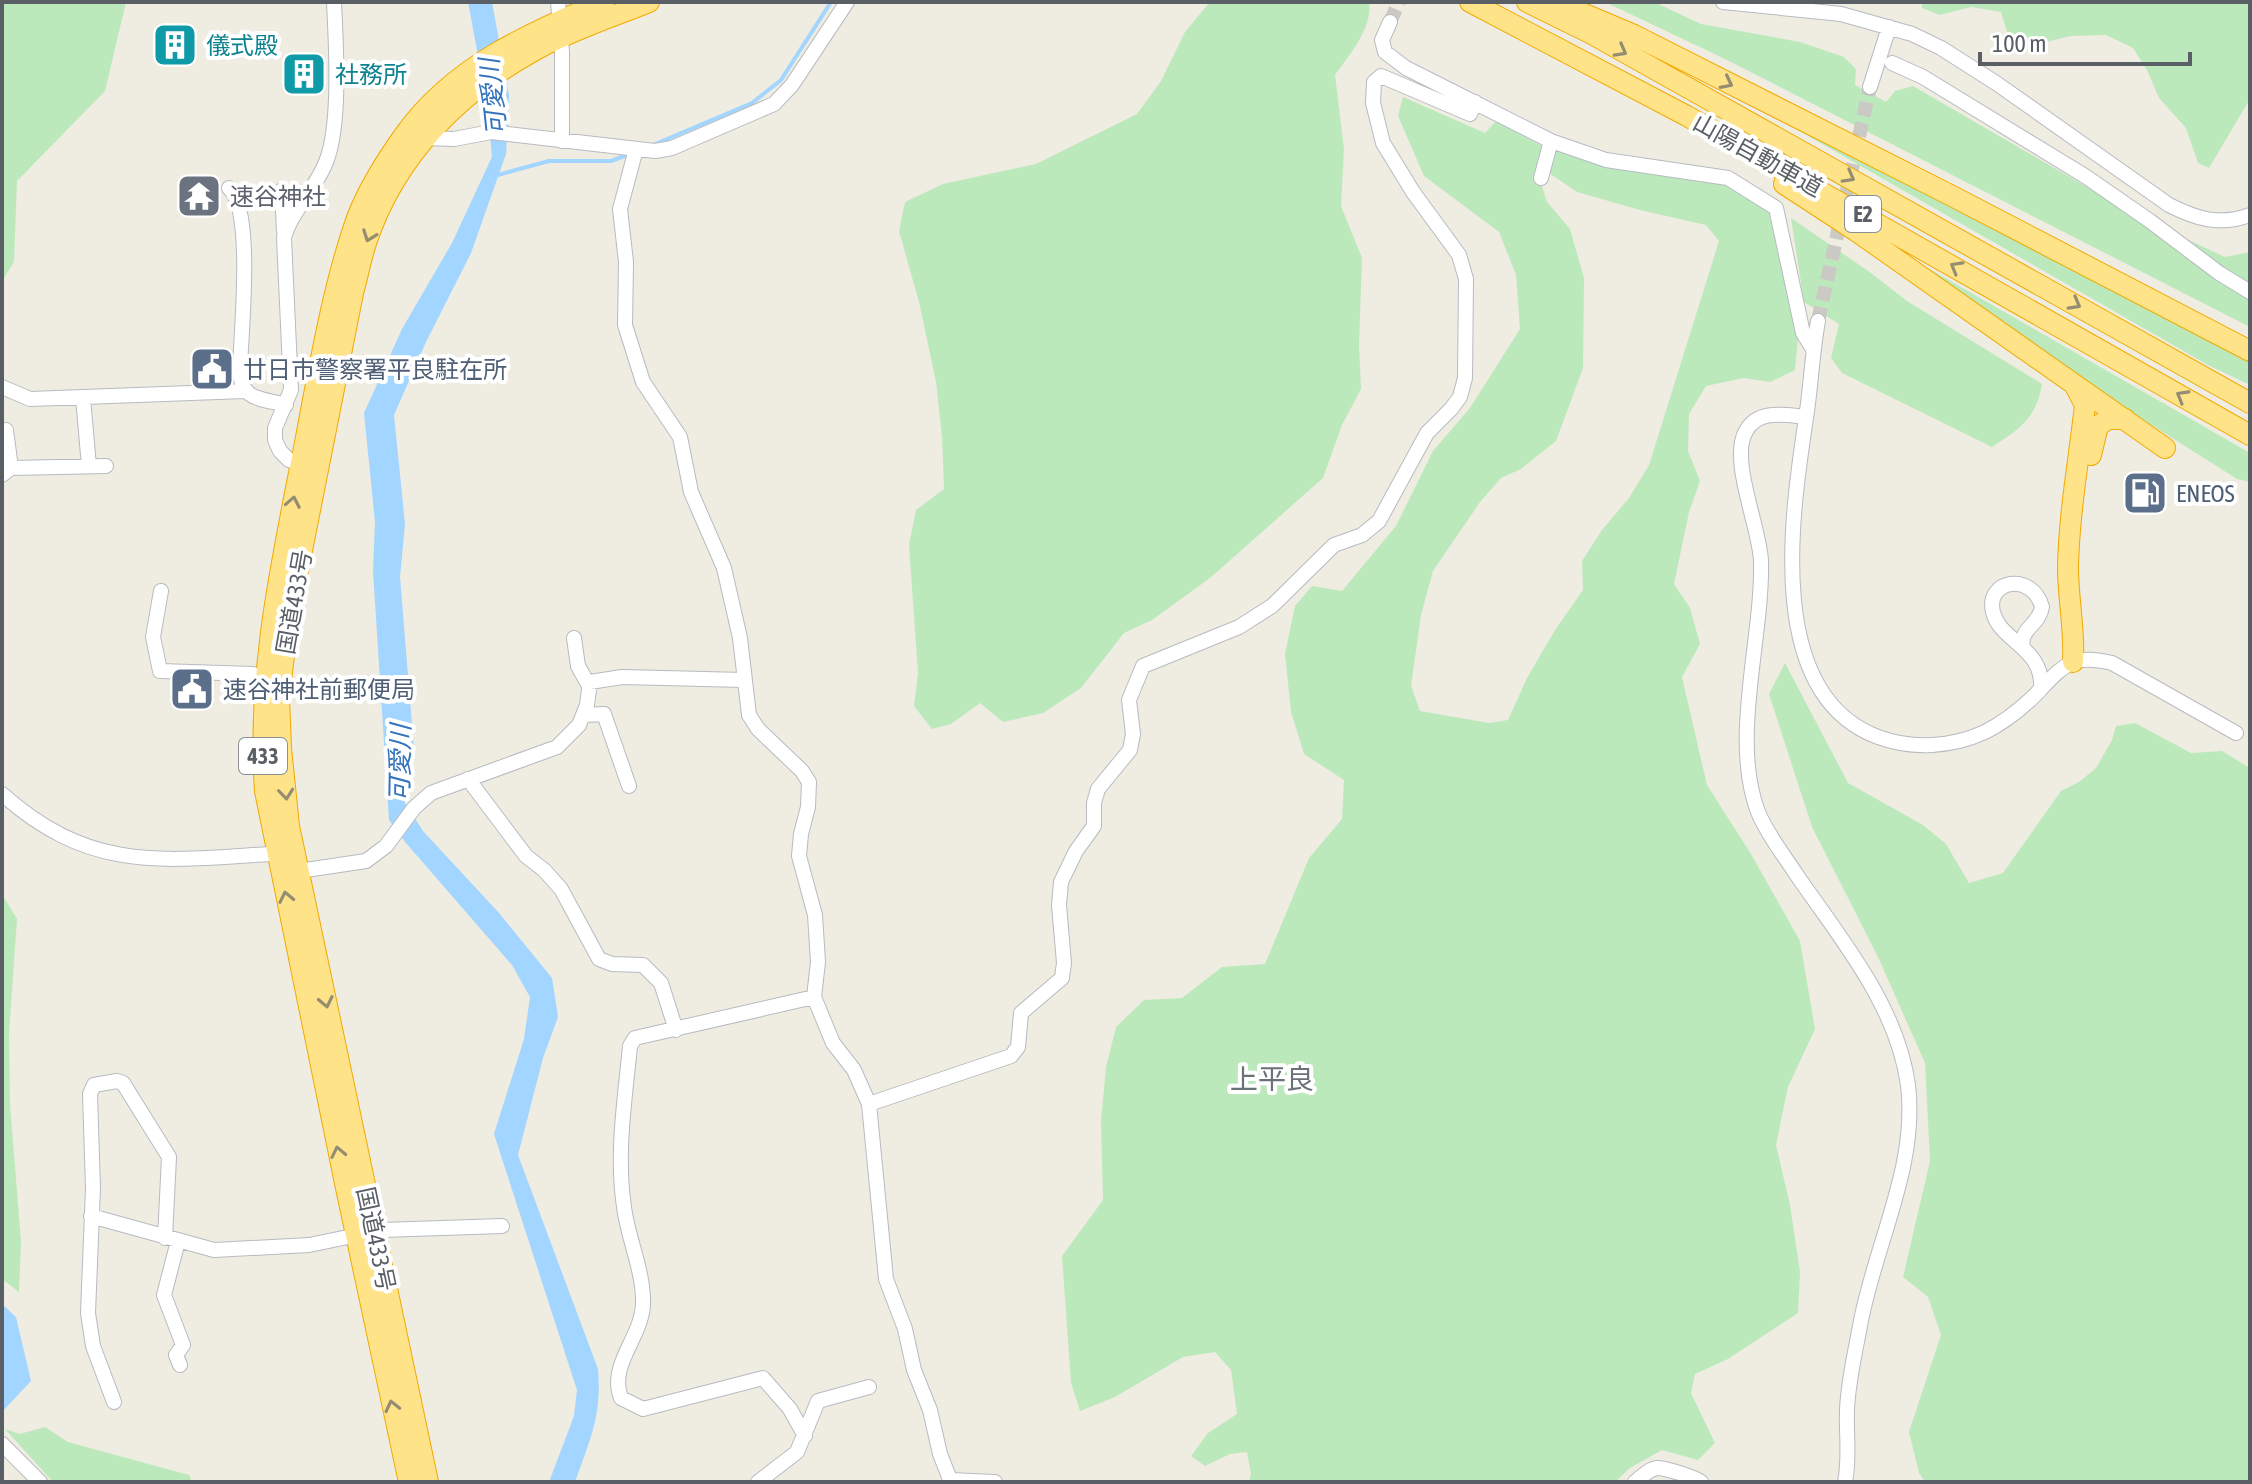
<svg xmlns="http://www.w3.org/2000/svg" width="2252" height="1484" font-family="'Asap Condensed','Noto Sans JP',sans-serif">
<style>
.green{fill:#bce9bc}
.water{fill:#a2d5ff}
.lines{fill:none;stroke-linecap:round;stroke-linejoin:round}
.stream{stroke:#a2d5ff;stroke-width:4}
.minor-tunnel{stroke:#cac9c3;stroke-width:14;stroke-dasharray:14 7;stroke-linecap:butt}
.minor-casing{stroke:#b7bbc0;stroke-width:16}
.highway-casing{stroke:#f1a900;stroke-width:22}
.minor{stroke:#fff;stroke-width:14}
.highway{stroke:#ffe389;stroke-width:20}
.oneway{stroke:#948d72}
.labels{text-anchor:middle;dominant-baseline:central;stroke-width:8;stroke-linejoin:round;paint-order:stroke}
.shield{fill:#fff;stroke:#8c8f93;stroke-width:2}
.shield-label{font-size:22px;font-weight:bold;fill:#5a5f65}
.culture-label{font-size:24px;fill:#0d838f;stroke:#fff;text-anchor:start}
.street-label{font-size:24px;fill:#5a5f65;stroke:#fff}
.worship-label{font-size:24px;fill:#5b616d;stroke:#fff;text-anchor:start}
.service-label{font-size:24px;fill:#4e5e75;stroke:#fff;text-anchor:start}
.water-label{font-size:26px;font-style:italic;fill:#3474bc;stroke:#fff}
.quarter-label{font-size:28px;fill:#6b7177;stroke:#fff}
</style>
<rect width="100%" height="100%" fill="#efece2"/>
<path class="green" d="M 2,2 L 126,2 L 105,91 L 17,181 L 14,262 L 2,281 Z
M 1210,2 L 1369,2 C 1373,28 1349,55 1335,75 L 1344,149 L 1341,206 L 1362,258 L 1359,345 L 1361,389 L 1342,425 L 1323,478 L 1210,578 L 1152,620 L 1124,633 L 1081,688 L 1043,713 L 1003,722 L 980,703 L 951,724 L 932,729 L 914,706 L 918,673 L 909,545 L 916,510 L 944,489 L 942,437 L 936,382 L 919,302 L 899,231 L 905,202 L 943,184 L 1036,164 L 1137,114 L 1161,81 L 1185,32 Z
M 1605,2 L 1654,2 L 1701,24 L 1800,42 L 1844,57 L 1856,69 L 1855,85 L 1886,102 L 1895,91 L 1913,86 L 2094,191 L 2180,236 L 2225,257 L 2250,252 L 2250,327 L 1725,59 Z
M 1922,2 L 2250,2 L 2250,99 L 2209,168 L 2198,163 L 2186,128 L 2159,98 L 2147,70 L 2133,48 L 2106,35 L 2070,36 L 2022,48 L 2009,38 L 2001,12 L 1971,7 L 1940,15 L 1922,8 Z
M 1403,97 L 1485,133 L 1496,121 L 1542,146 L 1538,174 L 1547,202 L 1570,229 L 1584,278 L 1583,368 L 1556,441 L 1521,469 L 1501,478 L 1480,502 L 1433,571 L 1421,615 L 1411,686 L 1420,711 L 1489,723 L 1508,720 L 1527,678 L 1555,630 L 1583,590 L 1582,561 L 1602,530 L 1629,498 L 1649,465 L 1719,241 L 1706,225 L 1640,210 L 1577,192 L 1549,173 L 1556,150 L 1726,183 L 1771,212 L 1798,339 L 1795,370 L 1770,382 L 1744,378 L 1706,386 L 1689,414 L 1688,451 L 1700,481 L 1689,512 L 1674,584 L 1690,608 L 1700,644 L 1682,677 L 1707,785 L 1751,854 L 1800,941 L 1815,1029 L 1788,1087 L 1776,1145 L 1790,1205 L 1800,1272 L 1798,1313 L 1728,1359 L 1695,1374 L 1691,1393 L 1715,1443 L 1698,1460 L 1662,1450 L 1630,1468 L 1615,1482 L 1249,1482 L 1251,1474 L 1247,1452 L 1230,1454 L 1205,1466 L 1191,1456 L 1208,1433 L 1237,1414 L 1231,1370 L 1215,1352 L 1183,1357 L 1115,1397 L 1080,1411 L 1071,1383 L 1062,1256 L 1103,1200 L 1101,1121 L 1106,1067 L 1116,1027 L 1144,1000 L 1182,998 L 1222,967 L 1265,964 L 1309,858 L 1342,819 L 1344,780 L 1304,754 L 1291,712 L 1285,654 L 1295,606 L 1312,586 L 1342,591 L 1396,526 L 1433,451 L 1470,408 L 1520,329 L 1516,275 L 1499,232 L 1424,176 L 1398,116 Z
M 1782,121 L 2250,357 L 2250,385 L 2208,365 Z
M 1791,218 L 1871,273 L 1907,301 L 2042,384 C 2036,419 2020,429 1992,447 L 1842,373 L 1831,358 L 1839,324 L 1804,302 Z
M 1893,248 L 2250,453 L 2250,482 L 2237,479 L 2060,367 Z
M 1785,663 L 1848,783 L 1923,825 L 1946,844 L 1969,883 L 2003,873 L 2061,791 L 2079,782 L 2096,768 L 2112,740 L 2116,726 L 2135,723 L 2191,753 L 2222,751 L 2250,768 L 2250,1482 L 1925,1482 L 1919,1473 L 1909,1432 L 1941,1335 L 1928,1297 L 1903,1277 L 1930,1161 L 1925,1063 L 1878,957 L 1812,827 L 1769,694 Z
M 2,894 L 17,919 L 9,1033 L 10,1104 L 21,1242 L 19,1292 L 2,1279 Z
M 45,1427 L 68,1442 L 189,1475 L 192,1482 L 53,1482 L 5,1429 L 20,1434 Z"/>
<path class="water" d="M 468,2 L 492,2 L 509,96 L 506,154 L 471,253 L 426,342 L 394,415 L 405,524 L 400,577 L 414,749 L 405,803 L 423,831 L 499,913 L 552,978 L 558,1017 L 543,1058 L 518,1155 L 598,1369 C 602,1415 590,1440 575,1482 L 549,1482 L 574,1416 L 577,1390 L 494,1134 L 524,1039 L 530,997 L 512,965 L 406,843 L 389,820 L 373,571 L 375,522 L 364,413 L 402,329 L 452,243 L 492,157 L 487,104 Z
M 2,1304 L 16,1317 L 31,1381 L 2,1412 Z"/>
<g class="lines">
<path class="stream" d="M 653,145 L 752,103 L 781,80 L 831,2
M 494,176 L 549,161 L 611,161 L 630,154"/>
<path class="minor-tunnel" d="M 1390,22 L 1399,2
M 1818,321 L 1870,87"/>
<g class="minor-casing">
<path id="minor" d="M 558,2 L 562,52 L 562,141
M 1723,2 L 1841,14 L 1912,34 L 1941,48 L 1996,83 L 2169,205 C 2197,219 2219,226 2250,215
M 1390,22 L 1382,40 L 1385,52 L 1406,68 L 1551,141 L 1606,160 L 1728,178 L 1776,208 L 1803,333 L 1813,349
M 1892,63 L 1923,77 L 2085,176 L 2150,221 L 2219,273 L 2250,292
M 1870,87 L 1889,27
M 424,138 L 454,139 L 491,132 L 655,151 L 672,148 L 774,104 L 792,85 L 847,2
M 636,149 L 620,209 L 626,262 L 625,325 L 643,382 L 680,437 L 691,492 L 724,568 L 740,638 L 749,715 L 758,729 L 802,771 L 809,782 L 808,807 L 801,834 L 799,856 L 815,915 L 818,962 L 814,997 L 833,1043 L 854,1070 L 869,1104 L 886,1279 L 905,1329 L 914,1370 L 930,1410 L 940,1454 L 951,1482
M 1541,178 L 1551,141
M 229,188 C 254,210 241,332 240,368 C 240,401 260,398 286,405
M 282,190 L 284,232
M 1818,321 C 1812,354 1811,386 1806,418 C 1792,512 1763,694 1878,737 C 1913,750 1952,747 1985,732 C 2001,724 2017,712 2030,700 C 2043,688 2058,667 2076,661 C 2088,658 2100,660 2112,663 L 2236,733
M 2,387 L 30,399 L 245,391
M 83,398 L 89,466
M 1806,417 C 1785,415 1758,409 1746,431 C 1729,459 1760,528 1761,561 C 1763,639 1730,738 1758,812 C 1767,834 1783,854 1796,874 C 1840,938 1897,1005 1908,1085 C 1918,1168 1874,1246 1860,1326 C 1855,1353 1848,1382 1847,1410 C 1846,1434 1850,1458 1845,1482
M 6,430 L 11,468
M 306,466 L 289,460 L 280,451 L 275,440 L 275,428 L 291,390 L 284,238 C 290,213 315,190 326,162 C 341,125 336,44 334,2
M 2,475 L 11,468 L 106,466
M 161,591 L 153,637 L 160,671 L 253,674
M 574,638 L 578,666 L 588,684
M 2023,648 C 2019,628 2039,626 2042,607 C 2032,571 1985,580 1993,612 C 2000,642 2044,647 2041,689
M 584,715 L 604,714 L 629,786
M 468,779 L 526,856 L 544,870 L 561,889 L 599,959 L 612,964 L 643,965 L 661,983 L 676,1030
M 2,794 C 90,872 160,861 269,854 C 283,855 289,860 299,871 L 366,861 L 386,846 L 414,808 L 431,793 L 557,747 L 579,725 L 587,705 L 590,682 L 622,677 L 744,680
M 869,1104 L 1011,1056 L 1018,1047 L 1021,1013 L 1062,978 L 1064,963 L 1059,905 L 1061,882 L 1076,851 L 1094,826 L 1094,803 L 1098,789 L 1130,750 L 1133,734 L 1129,700 L 1143,666 L 1239,627 L 1272,606 L 1334,545 L 1362,535 L 1379,521 L 1427,433 L 1451,409 L 1460,397 L 1465,378 L 1466,279 L 1459,255 L 1413,192 L 1383,143 L 1373,103 L 1374,82 L 1381,76 L 1470,114 L 1475,102
M 91,1216 L 214,1250 L 309,1245 L 382,1230 L 502,1226
M 178,1241 L 164,1295 L 183,1345 L 176,1355 L 180,1365
M 114,1402 L 93,1346 L 88,1313 L 93,1188 L 90,1094 L 94,1085 L 117,1081 L 123,1083 L 169,1157 L 165,1238
M 805,1436 L 790,1409 L 763,1378 L 643,1409 L 621,1398 C 608,1365 642,1337 643,1304 C 644,1272 628,1239 624,1207 C 616,1153 625,1099 630,1046 L 635,1038 L 814,997
M 2,1444 L 40,1482
M 950,1480 L 995,1482
M 758,1482 L 797,1452 L 818,1401 L 869,1387
M 1635,1482 C 1641,1477 1649,1469 1657,1468 C 1665,1468 1695,1477 1701,1482"/>
</g>
<g class="highway-casing">
<path id="highway" d="M 1470,2 L 1687,116 L 2250,435
M 1527,2 L 1592,34 L 2250,403
M 1556,2 L 1634,35 L 1956,198 L 2250,351
M 1784,184 L 1856,231 L 2165,448
M 2091,455 L 2098,426 L 2108,419 L 2125,419
M 2073,662 C 2075,630 2068,599 2068,568 C 2069,513 2079,459 2085,405 L 2075,386
M 409,1482 L 346,1188 L 265,791 C 257,671 281,565 304,448 C 318,375 332,288 357,218 C 368,189 387,159 405,134 C 453,67 530,32 604,2
M 428,1482 L 289,826 L 281,748 L 279,698 L 288,621 L 353,293 C 358,276 361,257 367,240 C 396,155 459,92 537,49 C 572,30 612,17 649,2"/>
</g>
<use href="#minor" class="minor"/>
<use href="#highway" class="highway"/>
</g>
<defs><path id="oneway-chevron" d="M-2-3.5L2.5 0L-2 3.5" fill="none" stroke-width="1.6" stroke-linecap="round" stroke-linejoin="round" transform="scale(2)"/></defs>
<g class="oneway">
<use href="#oneway-chevron" transform="translate(1621 51) rotate(29)"/>
<use href="#oneway-chevron" transform="translate(1727 83) rotate(27)"/>
<use href="#oneway-chevron" transform="translate(1849 177) rotate(29)"/>
<use href="#oneway-chevron" transform="translate(369 236) rotate(110)"/>
<use href="#oneway-chevron" transform="translate(1956 267) rotate(-150)"/>
<use href="#oneway-chevron" transform="translate(2075 304) rotate(29)"/>
<use href="#oneway-chevron" transform="translate(2182 396) rotate(-150)"/>
<use href="#oneway-chevron" transform="translate(293 502) rotate(-79)"/>
<use href="#oneway-chevron" transform="translate(286 794) rotate(84)"/>
<use href="#oneway-chevron" transform="translate(286 897) rotate(-102)"/>
<use href="#oneway-chevron" transform="translate(326 1002) rotate(78)"/>
<use href="#oneway-chevron" transform="translate(338 1152) rotate(-102)"/>
<use href="#oneway-chevron" transform="translate(392 1406) rotate(-103)"/>
</g>
<defs>
<g id="building-square" transform="scale(2.3)"><rect x="-9" y="-9" width="18" height="18" rx="4" fill="#0f9aa8" stroke="#fff"/><path d="M-4-6H4V6H1V3H-1V6H-4ZM-2.5-4.3h1.7v1.8h-1.7ZM.8-4.3h1.7v1.8H.8ZM-2.5-1h1.7V.8h-1.7ZM.8-1h1.7V.8H.8Z" fill="#fff"/></g>
<g id="temple-square" transform="scale(2.3)"><rect x="-9" y="-9" width="18" height="18" rx="4" fill="#6b7280" stroke="#fff"/><path d="M0-6L5-2H3V0L6.5 2.5H4V6H1.5V3h-3V6H-4V2.5H-6.5L-3 0V-2H-5Z" fill="#fff"/></g>
<g id="civic-square" transform="scale(2.3)"><rect x="-9" y="-9" width="18" height="18" rx="4" fill="#5c6f8a" stroke="#fff"/><path d="M-.6-6.5H3V-4.5H.6V-3L4-1V1h2V6H-6V1h2V-1L-.6-3ZM-1.2 2.5V6h2.4V2.5Z" fill="#fff"/></g>
<g id="fuel-square" transform="scale(2.3)"><rect x="-9" y="-9" width="18" height="18" rx="4" fill="#5c6f8a" stroke="#fff"/><path d="M-5.5-6h7V0h2V4h1.3V-2.5L3-4.5l.8-.8L6-3V5H2.5V1h-1V6h-7ZM-4.2-4.7v3.2H.2V-4.7Z" fill="#fff"/></g>
</defs>
<g fill-rule="evenodd">
<use href="#building-square" x="175" y="45"/>
<use href="#building-square" x="304" y="74"/>
<use href="#temple-square" x="199" y="196"/>
<use href="#civic-square" x="212" y="369"/>
<use href="#fuel-square" x="2145" y="493"/>
<use href="#civic-square" x="192" y="689"/>
</g>
<g class="labels">
<g class="shield">
<rect x="1845" y="196" width="36" height="36" rx="6"/>
<rect x="239" y="738" width="48" height="36" rx="6"/>
</g>
<g class="shield-label">
<text x="1863" y="214">E2</text>
<text x="263" y="756">433</text>
</g>
<g class="culture-label">
<text x="206" y="45">儀式殿</text>
<text x="335" y="74">社務所</text>
</g>
<g class="street-label">
<text transform="translate(1758 155) rotate(29)">山陽自動車道</text>
<text transform="translate(294 602) rotate(-80)">国道433号</text>
<text transform="translate(376 1239) rotate(78)">国道433号</text>
</g>
<g class="worship-label">
<text x="230" y="196">速谷神社</text>
</g>
<g class="service-label">
<text x="243" y="369">廿日市警察署平良駐在所</text>
<text x="2176" y="493">ENEOS</text>
<text x="223" y="689">速谷神社前郵便局</text>
</g>
<g class="water-label">
<text transform="translate(493 97) rotate(-96)">可愛川</text>
<text transform="translate(400 763) rotate(-89)">可愛川</text>
</g>
<g class="quarter-label">
<text x="1272" y="1079">上平良</text>
</g>
</g>
<rect width="2252" height="1484" fill="none" stroke="#5a5f65" stroke-width="8"/>
<path d="M1980 52v12h210v-12" fill="none" stroke="#5a5f65" stroke-width="4"/>
<text x="1992" y="52" font-size="24" fill="#5a5f65" stroke="#ffffff" stroke-width="6" paint-order="stroke">100 m</text>
</svg>
